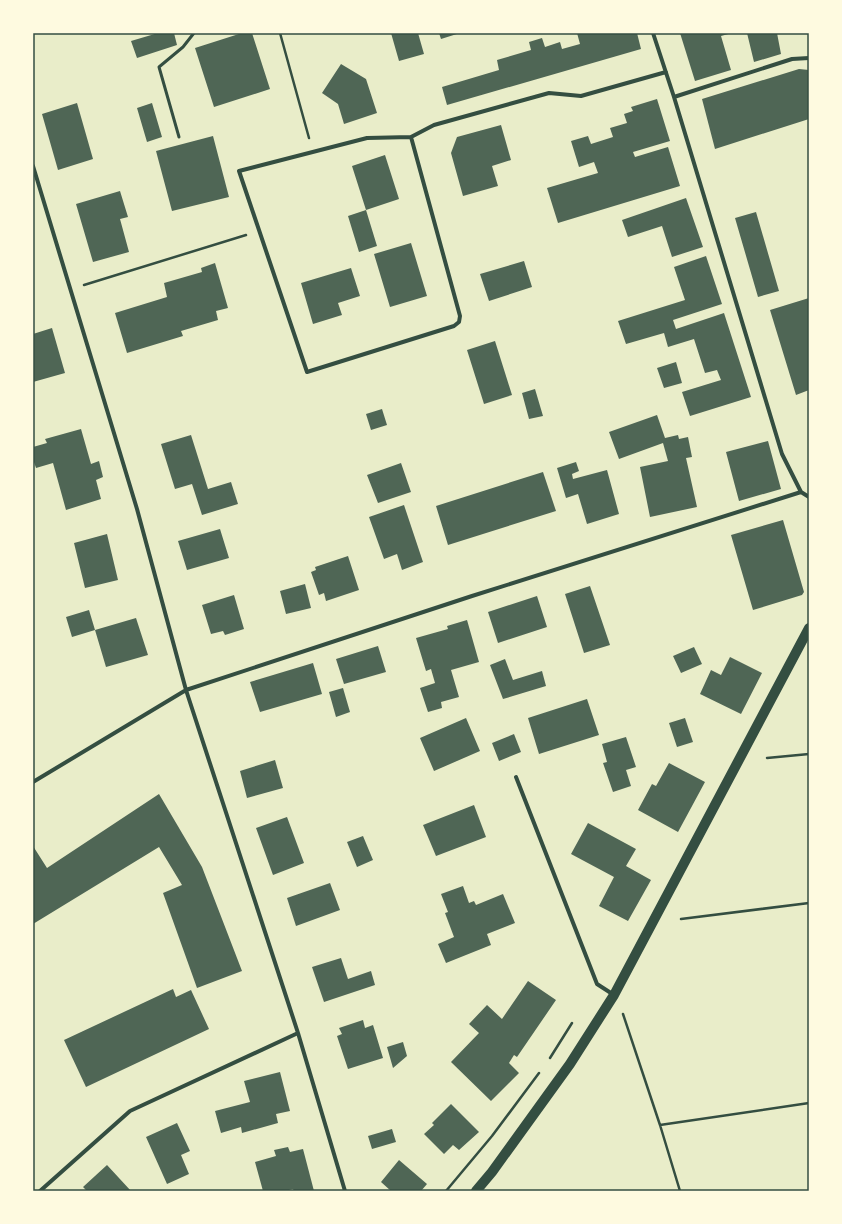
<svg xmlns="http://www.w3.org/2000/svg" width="842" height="1224" font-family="'Crimson Pro',serif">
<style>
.building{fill:#4f6655}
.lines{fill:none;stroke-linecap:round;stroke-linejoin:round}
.path{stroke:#344e41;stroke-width:2.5}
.service{stroke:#344e41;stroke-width:3}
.minor{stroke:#344e41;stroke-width:4}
.primary{stroke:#344e41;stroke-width:10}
.neatline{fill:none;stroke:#344e41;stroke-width:1.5}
</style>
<rect width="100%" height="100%" fill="#e9edc9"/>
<path class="building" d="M 158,33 L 174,33 L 177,45 L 137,58 L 131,41 Z
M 242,33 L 252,33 L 270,89 L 214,107 L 195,48 Z
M 391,33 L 418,33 L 424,54 L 399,61 Z
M 439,33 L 460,33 L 441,39 Z
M 577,33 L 637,33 L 641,49 L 447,105 L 442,87 L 499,70 L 497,60 L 531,50 L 529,42 L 542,38 L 545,47 L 560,42 L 562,49 L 580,44 Z
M 680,33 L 732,33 L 721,36 L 731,70 L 695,81 Z
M 747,33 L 777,33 L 781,54 L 754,62 Z
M 341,64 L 366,79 L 377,113 L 344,124 L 338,104 L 322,93 Z
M 799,69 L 809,70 L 809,119 L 715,149 L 702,99 Z
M 657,99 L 670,141 L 633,152 L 635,157 L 668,147 L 680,186 L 558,223 L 547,188 L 598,173 L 594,162 L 579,167 L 571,141 L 588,136 L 591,144 L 613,137 L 610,128 L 627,123 L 624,114 L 633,111 L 631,107 Z
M 77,103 L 93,159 L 58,170 L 42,114 Z
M 152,103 L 162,137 L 147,142 L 137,108 Z
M 501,125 L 511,160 L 492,166 L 498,186 L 463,196 L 451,153 L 457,137 Z
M 213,136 L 229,197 L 172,211 L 156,151 Z
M 385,155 L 399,199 L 366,210 L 352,166 Z
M 120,191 L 128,217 L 120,219 L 129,252 L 93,262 L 76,204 Z
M 686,198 L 703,247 L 672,257 L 662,226 L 628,237 L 622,220 Z
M 366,210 L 377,246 L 359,252 L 348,216 Z
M 756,212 L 779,291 L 758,297 L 735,218 Z
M 411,243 L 427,296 L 390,307 L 374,254 Z
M 706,256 L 722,304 L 673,320 L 676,329 L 724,313 L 751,397 L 690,416 L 682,392 L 721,380 L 717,370 L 705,373 L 694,339 L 668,347 L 664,333 L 626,344 L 618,321 L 685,300 L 674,267 Z
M 524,261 L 532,287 L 489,301 L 480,274 Z
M 215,263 L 228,308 L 216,311 L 218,320 L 181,331 L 183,336 L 127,353 L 115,313 L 167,297 L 164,283 L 202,272 L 201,268 Z
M 351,268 L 360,296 L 338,303 L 342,315 L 313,324 L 301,283 Z
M 809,298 L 809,390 L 796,395 L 770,310 Z
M 52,328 L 65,373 L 33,382 L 33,334 Z
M 495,341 L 512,395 L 484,404 L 467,350 Z
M 676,362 L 682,383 L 664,388 L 657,368 Z
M 535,389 L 543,416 L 529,419 L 522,393 Z
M 382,409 L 387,425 L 371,430 L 366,414 Z
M 657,415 L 665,438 L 678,435 L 679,439 L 688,437 L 692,457 L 686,458 L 697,507 L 650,517 L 640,467 L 668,461 L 663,443 L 619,459 L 609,432 Z
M 81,429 L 91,464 L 99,461 L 103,477 L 96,480 L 101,499 L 66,510 L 53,463 L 36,468 L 33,459 L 33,447 L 47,443 L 45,439 Z
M 191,435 L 208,489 L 231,482 L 238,504 L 202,515 L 192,484 L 175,489 L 161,444 Z
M 768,441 L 781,489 L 739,501 L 726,452 Z
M 576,462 L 579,471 L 572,474 L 573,479 L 607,470 L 619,514 L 587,524 L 578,494 L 566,498 L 557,468 Z
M 401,463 L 411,492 L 378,503 L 367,475 Z
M 543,472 L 556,511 L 448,545 L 436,506 Z
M 404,505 L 423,562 L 402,570 L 397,554 L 384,559 L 369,517 Z
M 783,520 L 804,592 L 802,595 L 753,610 L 731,535 Z
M 220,529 L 229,558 L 187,570 L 178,541 Z
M 107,534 L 118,580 L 85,588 L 74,543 Z
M 348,556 L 359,590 L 326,601 L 324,593 L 319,595 L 311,572 L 316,570 L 315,567 Z
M 305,584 L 311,608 L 286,614 L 280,591 Z
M 590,586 L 610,645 L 584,653 L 565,594 Z
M 234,595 L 244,629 L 225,635 L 223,631 L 211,634 L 202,605 Z
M 537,596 L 547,627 L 498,643 L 488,612 Z
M 89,610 L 95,630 L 136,618 L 148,655 L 106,667 L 95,630 L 72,637 L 66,617 Z
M 467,620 L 479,662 L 451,670 L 459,697 L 441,702 L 442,708 L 428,712 L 420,688 L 435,683 L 431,669 L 426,671 L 416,638 L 448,629 L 447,626 Z
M 378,646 L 386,672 L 344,684 L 336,659 Z
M 694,647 L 702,664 L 681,673 L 673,656 Z
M 730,657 L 762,673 L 741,714 L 700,694 L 711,670 L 721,675 Z
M 505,659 L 513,680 L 542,671 L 546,686 L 503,699 L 490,665 Z
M 313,663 L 322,694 L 260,712 L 250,682 Z
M 343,688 L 350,712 L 336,717 L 329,692 Z
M 587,699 L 599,735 L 539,754 L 528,718 Z
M 466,718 L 480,751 L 434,771 L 420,738 Z
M 685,718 L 693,742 L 677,747 L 669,723 Z
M 514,734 L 521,752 L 499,761 L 492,743 Z
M 626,737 L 636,767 L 626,770 L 631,786 L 613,792 L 603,763 L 607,762 L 602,744 Z
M 275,760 L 283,788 L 247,798 L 240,771 Z
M 669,763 L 705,782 L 678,832 L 638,810 L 652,784 L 656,786 Z
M 159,794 L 202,867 L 242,971 L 197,988 L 163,893 L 182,885 L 159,847 L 33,924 L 33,846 L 47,868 Z
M 474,805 L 486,837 L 436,856 L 423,825 Z
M 287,817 L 304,863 L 273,875 L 256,828 Z
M 588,823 L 636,849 L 626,866 L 651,880 L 628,921 L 599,906 L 614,877 L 571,854 Z
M 363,836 L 373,860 L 357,867 L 347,842 Z
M 330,883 L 340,910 L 296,926 L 287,898 Z
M 463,886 L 469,903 L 474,901 L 476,905 L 503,894 L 515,923 L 487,934 L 491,945 L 446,963 L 438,944 L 454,937 L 445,913 L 448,912 L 441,894 Z
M 341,958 L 348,979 L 371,971 L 375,985 L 324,1002 L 312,967 Z
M 528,981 L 556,1000 L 517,1057 L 514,1055 L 509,1063 L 519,1073 L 491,1101 L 451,1062 L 479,1033 L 469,1024 L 487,1005 L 502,1019 Z
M 173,989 L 176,997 L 191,990 L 209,1029 L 86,1087 L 64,1040 Z
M 363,1020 L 365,1028 L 373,1025 L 383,1058 L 348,1069 L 337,1036 L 342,1034 L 339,1028 Z
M 403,1042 L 407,1056 L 393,1068 L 387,1047 Z
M 280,1072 L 290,1111 L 276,1114 L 278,1123 L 242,1133 L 241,1127 L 221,1133 L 215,1111 L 250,1102 L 244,1081 Z
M 451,1104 L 479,1132 L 459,1150 L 453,1145 L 444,1154 L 424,1134 L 434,1125 L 432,1123 Z
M 177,1123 L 190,1151 L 181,1155 L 189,1174 L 167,1184 L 146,1137 Z
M 392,1129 L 396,1142 L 372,1149 L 368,1136 Z
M 288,1147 L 290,1152 L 303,1149 L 314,1191 L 294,1191 L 293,1189 L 285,1191 L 263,1191 L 255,1162 L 276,1156 L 274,1150 Z
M 399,1160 L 427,1184 L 421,1191 L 391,1191 L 381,1182 Z
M 107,1165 L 131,1191 L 87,1191 L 83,1187 Z"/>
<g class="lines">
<path class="path" d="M 280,33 L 309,138
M 84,285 L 246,235
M 767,758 L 809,754
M 681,919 L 809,903
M 623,1014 L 660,1125 L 680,1191
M 550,1058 L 572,1023
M 660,1125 L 809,1103
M 446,1191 L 492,1136 L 539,1073"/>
<path class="service" d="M 179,137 L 159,67 L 183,47 L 194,33"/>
<path class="minor" d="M 653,33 L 674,97 L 782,454 L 801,492 L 809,497
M 674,97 L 792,59 L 809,58
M 411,137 L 460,316 L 459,322 L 454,326 L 307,372 L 239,171 L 367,138 L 411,137 L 434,125 L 549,93 L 581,96 L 666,72
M 33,166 L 137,509 L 186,690 L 298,1033 L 345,1191
M 516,777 L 597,984 L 614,995
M 33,782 L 186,690 L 472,596 L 801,492
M 40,1191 L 130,1111 L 298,1033"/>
<path class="primary" d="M 476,1191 L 492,1172 L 570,1064 L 614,995 L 809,628"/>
</g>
<rect width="842" height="1224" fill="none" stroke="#fefae0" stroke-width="68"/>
<rect x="34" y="34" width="774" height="1156" class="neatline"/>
</svg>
